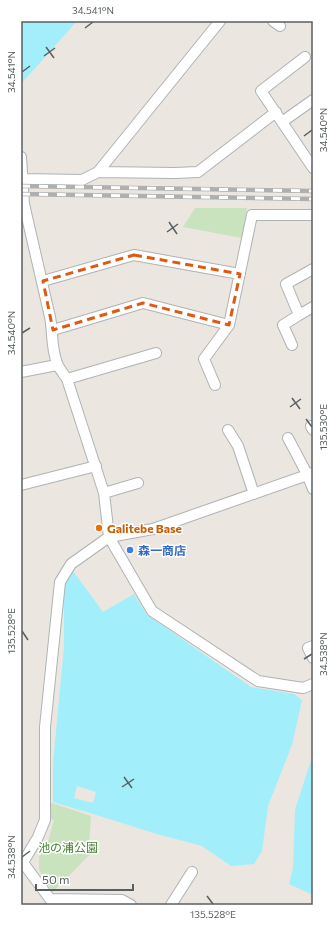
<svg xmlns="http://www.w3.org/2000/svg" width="334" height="926" font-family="Commissioner,'Noto Sans JP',sans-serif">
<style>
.green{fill:#c9e3be}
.water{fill:#a2eefb;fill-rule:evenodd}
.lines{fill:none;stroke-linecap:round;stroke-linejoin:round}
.street-casing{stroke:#aeb3b6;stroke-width:12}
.street{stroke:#fff;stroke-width:10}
.rail-casing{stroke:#aeafaf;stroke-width:4.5}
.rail{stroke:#fff;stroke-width:3;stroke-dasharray:9;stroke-linecap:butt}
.marked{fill:none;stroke:#e15910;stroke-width:3;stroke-dasharray:8 5;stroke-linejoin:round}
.ticks{fill:none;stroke:#595f61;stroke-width:1.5}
.food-dot{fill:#e8710a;stroke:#fff;stroke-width:1.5}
.shop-dot{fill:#3f7fe0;stroke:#fff;stroke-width:1.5}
.labels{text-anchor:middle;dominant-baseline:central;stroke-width:3;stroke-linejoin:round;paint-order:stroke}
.food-label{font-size:12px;font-weight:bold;fill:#c56008;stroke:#fff;text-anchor:start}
.shop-label{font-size:12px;font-weight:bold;fill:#366cbe;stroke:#fff;text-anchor:start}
.park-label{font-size:12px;fill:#4b8138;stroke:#fff}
.neatline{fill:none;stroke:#595f61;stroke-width:1.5}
.ticks-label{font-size:10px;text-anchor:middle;fill:#595f61}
</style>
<rect width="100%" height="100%" fill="#ece6e1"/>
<path class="green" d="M 195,208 L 247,208 L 242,238 L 183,227 Z
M 49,802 L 91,816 L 89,845 L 98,846 L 53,892 L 39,870 L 39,856 L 46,849 L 54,820 L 49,819 Z"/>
<path class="water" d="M 21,21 L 77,21 L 21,84 Z
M 73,571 L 103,612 L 134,594 L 146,614 L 251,687 L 294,694 L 302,700 L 292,745 L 268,806 L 262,851 L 254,864 L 231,866 L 202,846 L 157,834 L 90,813 L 53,802 L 53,763 L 64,646 L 64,581 ZM 77,786 L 96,792 L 93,803 L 74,798 Z
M 313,754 L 313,895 L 289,884 L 293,868 L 295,810 Z"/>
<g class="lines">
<g class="street-casing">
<path id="street" d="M 273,21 L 280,26
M 305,57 L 261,91 L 313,168
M 282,122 L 313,100
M 21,157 L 24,204 L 50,317 C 53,332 51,348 57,363 C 59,369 64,374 67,379 L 104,493 L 109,537 L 71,564 L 60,582 L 45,727 L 45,820 L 38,837 L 21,866
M 98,172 L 175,173 L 198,172 L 276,112
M 22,179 L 82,180 L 98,172 L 220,21
M 313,269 L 286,284 L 299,315 L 313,307
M 43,281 L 134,255 L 240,274
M 53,330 L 143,303 L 229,325
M 292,345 L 283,325 L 299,315
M 21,372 L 57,365
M 67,379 L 156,353
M 215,385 L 204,359 L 229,325 L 252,215 L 313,215
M 311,426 L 313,430
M 228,430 L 238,446 L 254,494
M 288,438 L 307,474 L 313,489
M 313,473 L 153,529 L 109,537 L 152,611 L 258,681 L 303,688 L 313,684
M 21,485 L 96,466
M 104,493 L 138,483
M 313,646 L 308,648 L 313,658
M 21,860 L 53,903
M 50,899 L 122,900 L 131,905
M 171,905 L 192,872"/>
</g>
<use href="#street" class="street"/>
<g class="rail-casing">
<path id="rail" d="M 21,186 L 313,191
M 21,194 L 313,199"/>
</g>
<use href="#rail" class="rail"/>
</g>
<path class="marked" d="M 134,255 L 240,274 L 229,325 L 143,303 L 53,330 L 43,281 Z"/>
<path class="ticks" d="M 85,28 L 93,22M 46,47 L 54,58M 44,56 L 55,48M 22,72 L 30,66M 304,136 L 312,130M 169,222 L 177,234M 167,232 L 178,224M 22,333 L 30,328M 292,398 L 300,409M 290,407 L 301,399M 306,419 L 312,427M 22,631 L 28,640M 304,659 L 312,654M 124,777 L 132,788M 122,787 L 134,779M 22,857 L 30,851M 207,896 L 213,904"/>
<circle class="food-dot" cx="99" cy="528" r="4"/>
<circle class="shop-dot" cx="130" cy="550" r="4"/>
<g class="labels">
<g class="food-label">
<text x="107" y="528">Galitebe Base</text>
</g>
<g class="shop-label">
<text x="138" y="550">森一商店</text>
</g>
<g class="park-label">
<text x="68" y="847">池の浦公園</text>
</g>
</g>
<rect width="334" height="926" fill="none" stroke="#ffffff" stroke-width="44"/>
<path d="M36 884v6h97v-6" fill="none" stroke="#595f61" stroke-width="2"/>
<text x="42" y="884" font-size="12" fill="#595f61" stroke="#ffffff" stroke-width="3" paint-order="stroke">50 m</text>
<rect x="22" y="22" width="290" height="882" class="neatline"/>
<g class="ticks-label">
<text x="93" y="14">34.541°N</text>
<text transform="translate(11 72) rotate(-90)" y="4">34.541°N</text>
<text transform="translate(323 130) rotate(-90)" y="4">34.540°N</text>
<text transform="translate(11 333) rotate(-90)" y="4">34.540°N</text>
<text transform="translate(323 427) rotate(-90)" y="4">135.530°E</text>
<text transform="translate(11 631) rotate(-90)" y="4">135.528°E</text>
<text transform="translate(323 654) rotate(-90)" y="4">34.538°N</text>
<text transform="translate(11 857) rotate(-90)" y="4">34.538°N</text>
<text x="213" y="918">135.528°E</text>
</g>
</svg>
